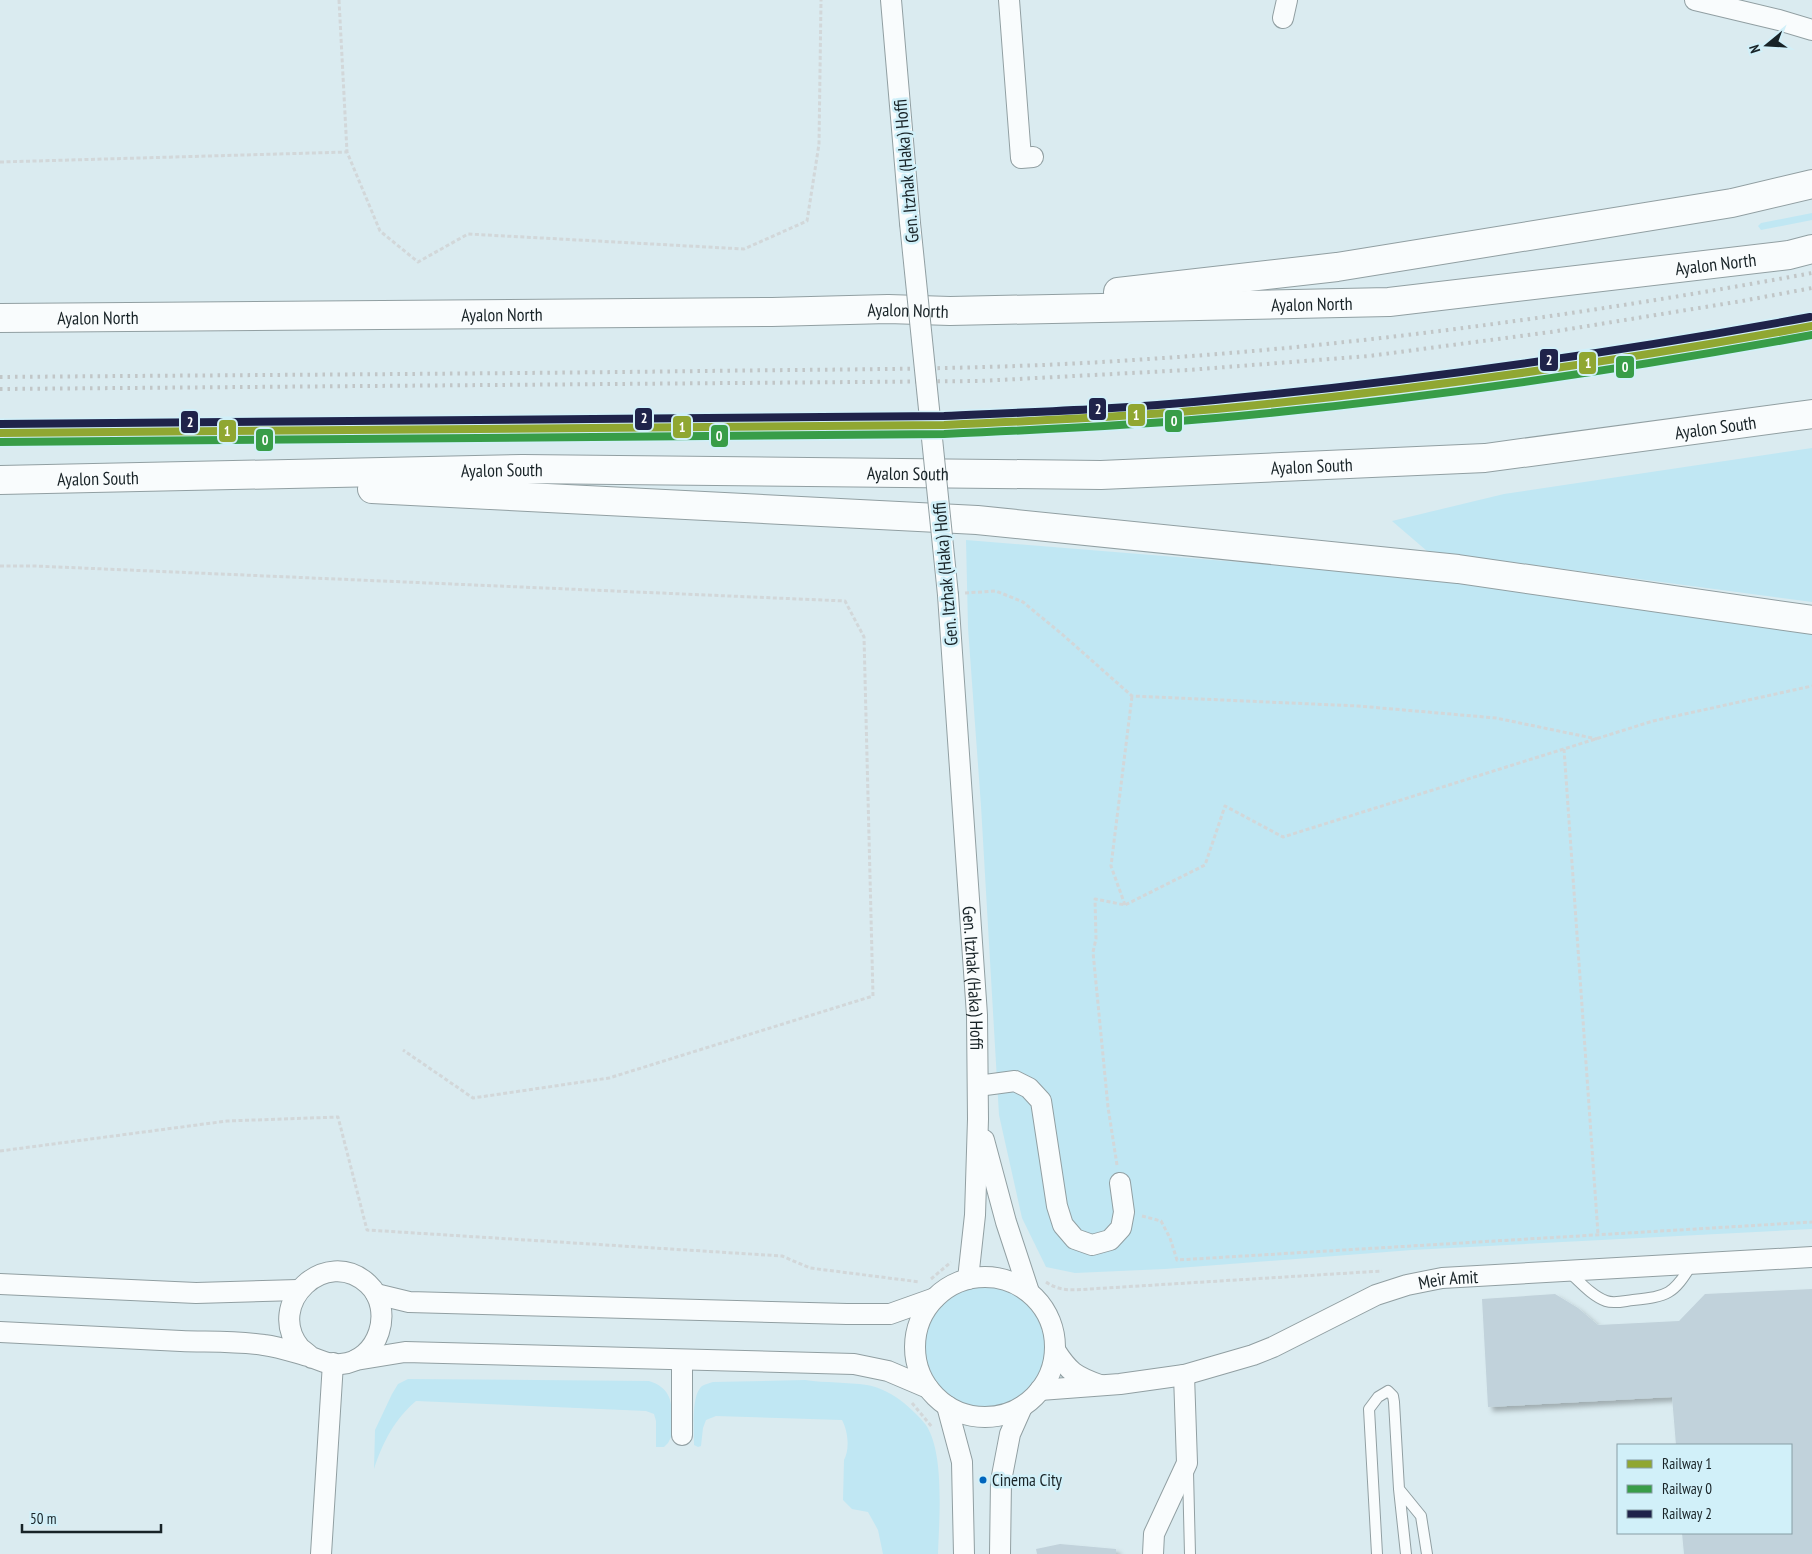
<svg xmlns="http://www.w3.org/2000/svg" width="1812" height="1554" font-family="'PT Sans Narrow',sans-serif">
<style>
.green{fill:#c0e7f3}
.building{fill:#c1d2db;filter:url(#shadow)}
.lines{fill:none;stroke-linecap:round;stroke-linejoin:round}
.service-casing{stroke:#919fa2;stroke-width:12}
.minor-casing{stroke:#919fa2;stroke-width:22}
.motorway-casing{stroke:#919fa2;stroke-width:30}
.path{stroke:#d2d7d9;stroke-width:3;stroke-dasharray:4 2.5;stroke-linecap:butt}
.service{stroke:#f9fcfd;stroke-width:10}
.minor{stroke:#f9fcfd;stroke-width:20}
.motorway{stroke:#f9fcfd;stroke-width:28}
.rail{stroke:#c1c6c7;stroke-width:4;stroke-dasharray:2.5 5;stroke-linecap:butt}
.minor-bridge-casing{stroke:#919fa2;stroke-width:22;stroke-linecap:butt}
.minor-bridge{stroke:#f9fcfd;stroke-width:20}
.rail-1-casing{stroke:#d1f0f9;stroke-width:11}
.rail-2-casing{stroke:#d1f0f9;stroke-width:11}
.rail-3-casing{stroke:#d1f0f9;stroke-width:11}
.rail-1{stroke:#90a732;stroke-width:8}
.rail-2{stroke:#389d48;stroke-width:8}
.rail-3{stroke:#1f234a;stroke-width:8}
.bus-dot{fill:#0065bd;stroke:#d1f0f9;stroke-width:2}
.labels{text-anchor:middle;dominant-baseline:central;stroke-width:5;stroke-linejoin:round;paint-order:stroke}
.bus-label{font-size:17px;fill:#182327;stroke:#d1f0f9;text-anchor:start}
.street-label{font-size:18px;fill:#182327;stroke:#d1f0f9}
.line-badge{stroke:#d1f0f9;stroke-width:2}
.badge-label{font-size:14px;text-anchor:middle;font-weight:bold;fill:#fff}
</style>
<defs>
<filter id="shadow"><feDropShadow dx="4.5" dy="4.5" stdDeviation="2.5" flood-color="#0004"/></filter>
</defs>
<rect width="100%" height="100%" fill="#daebf0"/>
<path class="green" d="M 1812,213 L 1812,220 L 1761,230 L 1758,226 L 1761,223 Z
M 1812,448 L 1812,602 L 1427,551 L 1392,521 L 1504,494 Z
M 966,540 L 1422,577 L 1812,629 L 1812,1229 L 1412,1250 L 1165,1269 L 1075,1273 L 1046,1267 L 1022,1218 L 999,1115 L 981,806 L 968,628 Z
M923 1347a62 62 0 1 1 124 0a62 62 0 1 1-124 0Z
M 408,1379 L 649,1381 C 678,1390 671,1413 671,1437 L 668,1443 L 664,1447 L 656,1447 L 656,1421 L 654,1414 L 646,1411 L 416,1401 C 394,1420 383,1442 374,1469 L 375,1430 L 392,1394 L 398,1384 Z
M 805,1380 C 826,1383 847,1382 867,1385 C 880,1387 894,1395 904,1403 C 912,1410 920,1417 926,1425 C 945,1454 939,1520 938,1554 L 883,1554 L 878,1530 L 868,1512 L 852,1509 L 843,1500 L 844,1460 C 850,1449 848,1431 842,1420 L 716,1416 L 706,1420 L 703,1428 L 701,1446 L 698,1447 L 694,1445 C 694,1431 691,1395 702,1386 C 705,1384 710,1383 713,1382 Z"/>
<path class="building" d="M 1812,1289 L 1812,1554 L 1684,1554 L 1682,1533 L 1791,1533 L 1791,1445 L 1676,1445 L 1672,1397 L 1488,1407 L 1482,1299 L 1555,1294 L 1578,1308 L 1598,1325 L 1679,1321 L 1705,1294 Z
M 1060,1544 L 1116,1549 L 1116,1554 L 1037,1554 L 1036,1549 Z"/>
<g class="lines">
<g class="service-casing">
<path id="service" d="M 1569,1272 C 1580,1282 1592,1296 1606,1301 C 1614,1304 1624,1301 1633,1300 C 1668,1296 1673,1295 1692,1264
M 1188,1472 L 1190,1554
M 1399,1489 L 1421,1516 L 1427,1554
M 1377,1554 L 1369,1409 L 1378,1397 L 1388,1391 L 1393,1396 L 1394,1402 L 1399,1489 L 1406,1554"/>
</g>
<g class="minor-casing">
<g id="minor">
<path d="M 891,0 L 910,223"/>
<path d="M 1009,0 L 1021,158 L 1033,157"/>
<path d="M 1695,0 L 1779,20 L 1812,30"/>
<path d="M 1283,18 L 1287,0"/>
<path id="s1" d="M 948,595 L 977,1015 L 978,1119 L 975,1215 L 968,1279"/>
<path d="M 978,1086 L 1015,1081 L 1029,1088 L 1041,1101 L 1057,1206 L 1063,1225 L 1075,1239 L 1092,1245 L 1110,1240 L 1121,1228 L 1124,1212 L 1120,1183"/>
<path d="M 984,1140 L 1006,1222 L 1029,1292"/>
<circle cx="985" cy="1347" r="70"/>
<path d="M 0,1284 L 196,1293 L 298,1290"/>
<path d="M 376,1294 L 409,1302 L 847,1314 L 890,1314 L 935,1298"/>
<path d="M 0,1332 C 60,1335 121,1338 181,1341 C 208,1342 237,1341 264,1345 C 280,1347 296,1353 311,1357 C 321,1361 330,1365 341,1364 C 379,1361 395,1309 368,1284 C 326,1245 264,1304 300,1348 C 304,1351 308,1354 312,1358"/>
<path d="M 1055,1350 C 1069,1372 1075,1376 1100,1385"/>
<path d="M 356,1360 L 405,1352 L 854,1364 L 888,1371 L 928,1388"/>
<path id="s2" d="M 1040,1390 L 1120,1384 L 1184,1375 L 1253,1355 L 1273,1347 L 1376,1295 L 1407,1285 L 1442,1278 L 1812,1257"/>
<path d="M 947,1406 L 962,1462 L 964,1554"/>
<path d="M 682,1435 L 682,1360"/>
<path d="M 321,1554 L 333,1363"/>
<path d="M 1000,1554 L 1001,1481 L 1010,1434 L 1022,1407"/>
<path d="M 1153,1554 L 1154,1534 L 1187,1463 L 1184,1375"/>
</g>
</g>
<g class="motorway-casing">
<g id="motorway">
<path d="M 1118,292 L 1337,267 L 1732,203 L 1812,184"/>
<path id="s3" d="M 0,318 L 772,312 L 888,309 L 950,311 L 1389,302 L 1789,255 L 1812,249"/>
<path id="s4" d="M 0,480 L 522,469 L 1101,475 L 1485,458 L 1812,414"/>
<path d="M 372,489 L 977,520 L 1458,569 L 1812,620"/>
</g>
</g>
<path class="path" d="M 339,0 L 347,152
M 0,162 L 347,152 L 380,231 L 418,262 L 468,234 L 744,249 L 807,221 L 819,144 L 821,0
M 0,566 L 35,566 L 845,601 L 864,637 L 873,996 L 609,1078 L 473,1098 L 403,1050
M 965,593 L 996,591 L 1023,602 L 1063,635 L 1132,696 L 1358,706 L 1496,718 L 1597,739
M 1564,749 L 1598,1234
M 1125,905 L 1111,866 L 1132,696
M 0,1151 L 227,1121 L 338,1117 L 367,1230 L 782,1256 L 810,1268 L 920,1282
M 1117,1165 L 1108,1107 L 1093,952 L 1096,939 L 1095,899 L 1125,905 L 1205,865 L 1225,806 L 1283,837 L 1653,721 L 1812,686
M 1142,1216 L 1161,1221 L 1170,1238 L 1177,1260 L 1812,1222
M 931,1279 L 951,1262
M 1046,1282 C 1060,1292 1075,1290 1090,1289 L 1382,1271
M 912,1403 L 932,1427"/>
<use href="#service" class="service"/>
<use href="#minor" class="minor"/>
<use href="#motorway" class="motorway"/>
<path class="rail" d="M 0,377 C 235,375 469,374 704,371 C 847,369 990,370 1133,360 C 1361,346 1587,314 1812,273
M 0,389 L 980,381 L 1188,370 L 1369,356 L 1551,332 L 1742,301 L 1812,288"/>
<g class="minor-bridge-casing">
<path id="minor-bridge" d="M 910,223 L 948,595"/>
</g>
<use href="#minor-bridge" class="minor-bridge"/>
<g class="rail-1-casing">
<path id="rail-1" d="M 0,433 L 944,425 C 1035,421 1126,417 1216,409 C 1416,390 1615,362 1812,326"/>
</g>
<g class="rail-2-casing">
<path id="rail-2" d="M 0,442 L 944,434 C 1035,430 1126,426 1216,418 C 1416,400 1615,371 1812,335"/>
</g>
<g class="rail-3-casing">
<path id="rail-3" d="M 0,424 L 944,416 C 1034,412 1125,409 1215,400 C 1415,381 1614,353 1810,317"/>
</g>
<use href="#rail-1" class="rail-1"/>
<use href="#rail-2" class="rail-2"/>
<use href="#rail-3" class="rail-3"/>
</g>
<circle class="bus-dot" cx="983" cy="1480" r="4.5"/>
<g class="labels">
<g class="bus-label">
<text x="992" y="1480">Cinema City</text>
</g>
<g class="street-label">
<text transform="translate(906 171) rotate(-95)">Gen. Itzhak (Haka) Hoffi</text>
<text stroke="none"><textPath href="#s3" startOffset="1718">Ayalon North</textPath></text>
<text stroke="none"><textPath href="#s3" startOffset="1312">Ayalon North</textPath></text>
<text stroke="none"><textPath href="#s3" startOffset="908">Ayalon North</textPath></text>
<text stroke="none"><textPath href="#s3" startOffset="502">Ayalon North</textPath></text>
<text stroke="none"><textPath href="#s3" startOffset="98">Ayalon North</textPath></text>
<text stroke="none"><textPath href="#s4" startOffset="1718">Ayalon South</textPath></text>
<text stroke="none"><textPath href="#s4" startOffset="1312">Ayalon South</textPath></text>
<text stroke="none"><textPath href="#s4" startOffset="502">Ayalon South</textPath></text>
<text stroke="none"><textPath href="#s4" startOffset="908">Ayalon South</textPath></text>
<text stroke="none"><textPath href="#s4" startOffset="98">Ayalon South</textPath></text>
<text transform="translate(945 574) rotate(-95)">Gen. Itzhak (Haka) Hoffi</text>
<text stroke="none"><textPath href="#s1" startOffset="384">Gen. Itzhak (Haka) Hoffi</textPath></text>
<text stroke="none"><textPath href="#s2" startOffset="428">Meir Amit</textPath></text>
</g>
</g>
<g class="line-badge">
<rect x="1539" y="348" width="20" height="24" rx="5" fill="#1f234a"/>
<rect x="1578" y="351" width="19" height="24" rx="5" fill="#90a732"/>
<rect x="1615" y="355" width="20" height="24" rx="5" fill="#389d48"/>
<rect x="1088" y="397" width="19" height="24" rx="5" fill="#1f234a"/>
<rect x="1127" y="403" width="19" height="24" rx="5" fill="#90a732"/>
<rect x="634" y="407" width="19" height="24" rx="5" fill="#1f234a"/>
<rect x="1164" y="409" width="19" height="24" rx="5" fill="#389d48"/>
<rect x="180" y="410" width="19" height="24" rx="5" fill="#1f234a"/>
<rect x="672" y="415" width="20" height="24" rx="5" fill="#90a732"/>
<rect x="218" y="419" width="19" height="24" rx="5" fill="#90a732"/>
<rect x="710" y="424" width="19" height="24" rx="5" fill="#389d48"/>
<rect x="255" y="428" width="19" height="24" rx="5" fill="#389d48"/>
</g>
<g class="badge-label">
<text x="1549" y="365">2</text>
<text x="1588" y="368">1</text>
<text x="1625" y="372">0</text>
<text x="1098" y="414">2</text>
<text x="1136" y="420">1</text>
<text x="644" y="423">2</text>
<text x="1174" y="426">0</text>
<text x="190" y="427">2</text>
<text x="682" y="432">1</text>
<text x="227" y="436">1</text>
<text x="719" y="441">0</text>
<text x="265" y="445">0</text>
</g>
<rect x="1617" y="1444" width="175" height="90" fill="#d1f0f9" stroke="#879ea5"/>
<rect x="1627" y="1460" width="25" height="8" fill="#90a732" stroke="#879ea5"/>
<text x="1662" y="1469" font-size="15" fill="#182327">Railway 1</text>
<rect x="1627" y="1485" width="25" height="8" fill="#389d48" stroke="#879ea5"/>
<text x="1662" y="1494" font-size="15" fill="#182327">Railway 0</text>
<rect x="1627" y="1510" width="25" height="8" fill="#1f234a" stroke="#879ea5"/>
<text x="1662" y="1519" font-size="15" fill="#182327">Railway 2</text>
<g transform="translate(1767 45) rotate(252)" stroke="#d1f0f9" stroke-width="4" paint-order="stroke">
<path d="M0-4L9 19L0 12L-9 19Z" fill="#182327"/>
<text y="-8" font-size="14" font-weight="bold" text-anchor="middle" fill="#182327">N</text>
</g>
<path d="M22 1524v8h139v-8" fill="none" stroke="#182327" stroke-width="2.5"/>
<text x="30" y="1524" font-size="15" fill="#182327" stroke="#d1f0f9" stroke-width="4" paint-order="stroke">50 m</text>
</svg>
